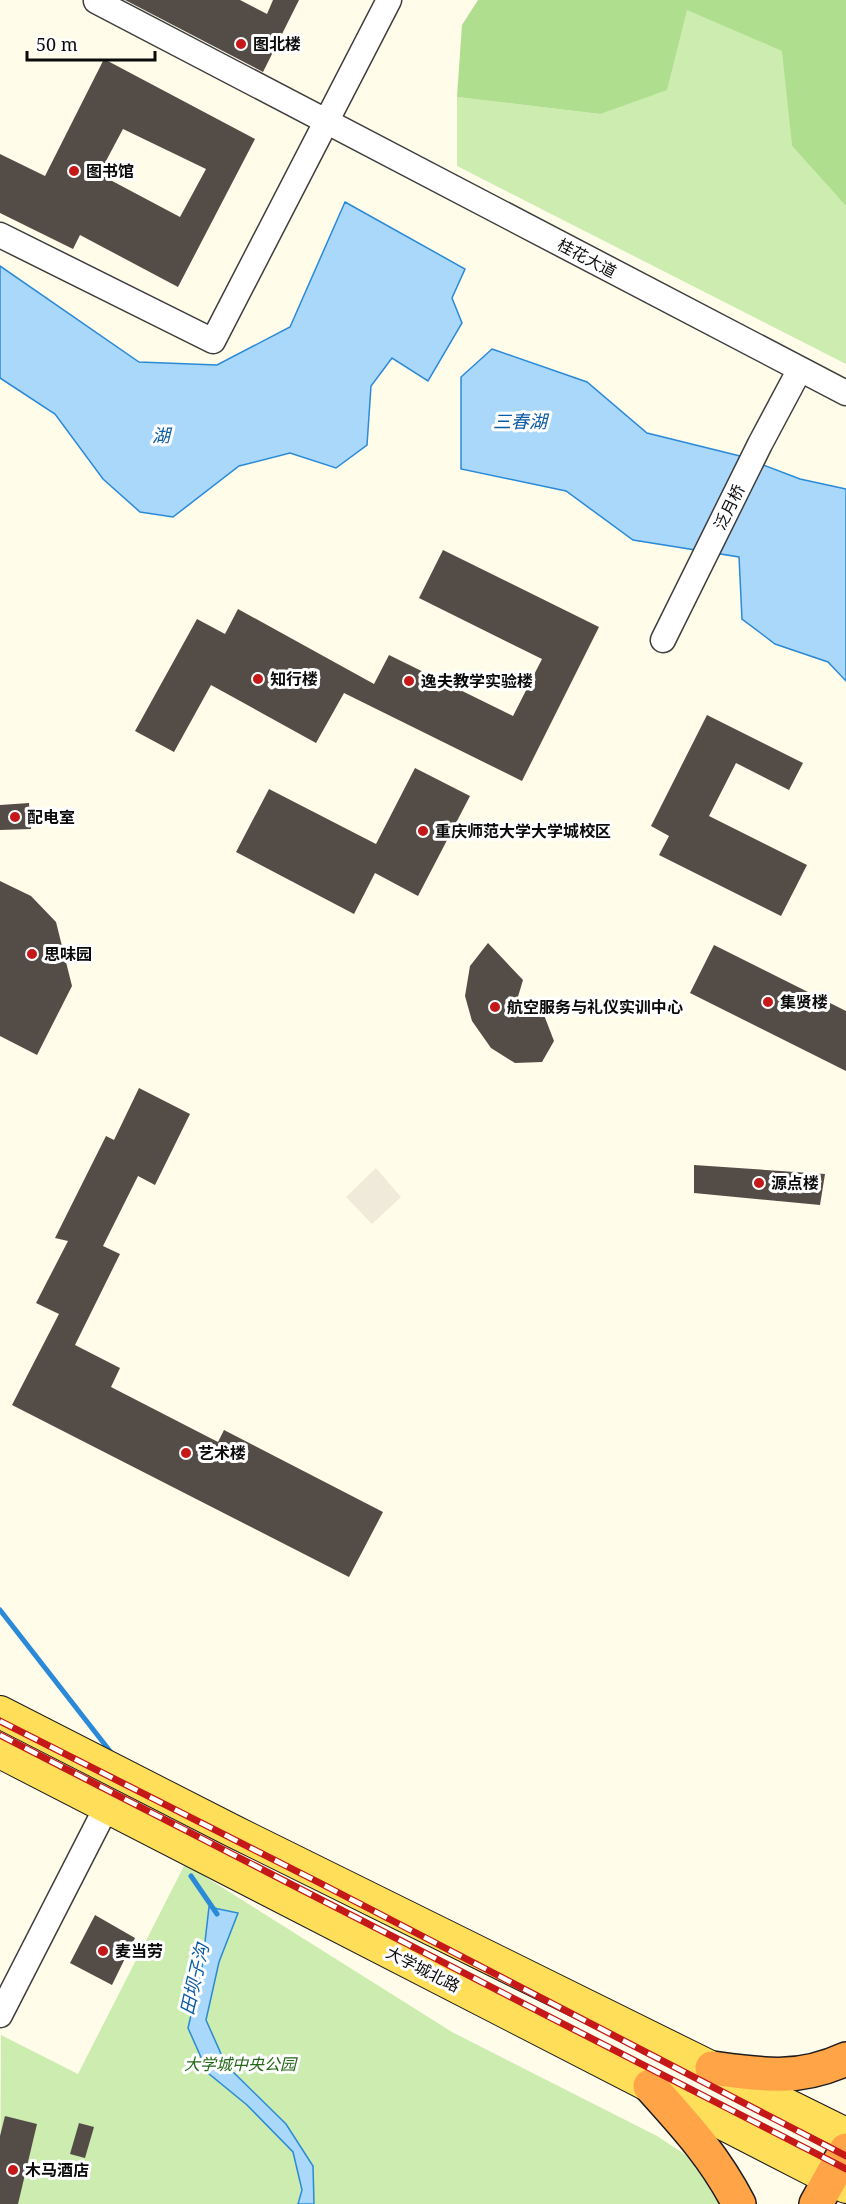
<svg xmlns="http://www.w3.org/2000/svg" width="846" height="2204" font-family="'Noto Serif','Noto Sans SC',serif">
<style>
.green{fill:#ccecb0}
.forest{fill:#aede8e}
.plaza{fill:#efead9}
.water{fill:#a9d8fb;stroke:#2a8ad8;stroke-width:1.5}
.lines{fill:none;stroke-linecap:round;stroke-linejoin:round}
.stream{stroke:#2a8ad8;stroke-width:5}
.building{fill:#544d47;fill-rule:evenodd}
.minor-casing{stroke:#3e3e3e;stroke-width:27}
.major-casing{stroke:#1c1c1c;stroke-width:34}
.highway-casing{stroke:#1c1c1c;stroke-width:36}
.minor{stroke:#fff;stroke-width:24}
.major{stroke:#ffdf59;stroke-width:32}
.highway{stroke:#ffa447;stroke-width:33}
.rail-casing{stroke:#c51919;stroke-width:7}
.rail{stroke:#fff;stroke-width:4.5;stroke-dasharray:14;stroke-linecap:butt}
.poi-dot{fill:#c51919;stroke:#fff;stroke-width:2}
.labels{text-anchor:middle;dominant-baseline:central;stroke-width:6;stroke-linejoin:round;paint-order:stroke}
.poi-label{font-size:16px;font-weight:bold;fill:#0b0b0b;stroke:#fff;text-anchor:start}
.street-label{font-size:16px;fill:#0b0b0b;stroke:#fff}
.park-label{font-size:16px;font-style:italic;fill:#246717;stroke:#fff}
.water-label{font-size:18px;font-style:italic;fill:#0c5ba5;stroke:#fff}
</style>
<rect width="100%" height="100%" fill="#fffce9"/>
<path class="green" d="M 686,9 L 783,51 L 792,146 L 846,206 L 846,364 L 457,166 L 457,97 L 600,114 Z
M 185,1864 L 452,2032 L 657,2136 L 704,2167 L 726,2204 L 0,2204 L 1,2035 L 78,2074 Z"/>
<path class="forest" d="M 478,0 L 846,0 L 846,206 L 792,146 L 782,51 L 687,10 L 667,90 L 600,114 L 457,97 L 462,25 Z"/>
<path class="plaza" d="M 376,1168 L 401,1197 L 372,1224 L 346,1197 Z"/>
<path class="water" d="M 345,202 L 465,269 L 452,298 L 462,323 L 428,381 L 392,358 L 371,386 L 367,445 L 336,468 L 290,453 L 239,466 L 173,517 L 140,512 L 103,479 L 55,414 L 0,378 L 0,266 L 139,362 L 217,365 L 290,327 Z
M 492,349 L 587,382 L 647,433 L 740,456 L 800,479 L 846,489 L 846,681 L 828,662 L 775,644 L 742,619 L 739,557 L 633,540 L 566,491 L 461,469 L 461,377 Z
M 209,1907 L 238,1913 L 219,1962 L 206,2020 L 226,2065 L 286,2124 L 313,2166 L 314,2204 L 298,2204 L 302,2190 L 293,2152 L 247,2105 L 208,2073 L 188,2028 L 202,1968 Z"/>
<g class="lines">
<path class="stream" d="M 0,1610 L 113,1755
M 191,1876 L 217,1914"/>
</g>
<path class="building" d="M 125,0 L 240,0 L 267,14 L 273,0 L 299,0 L 263,72 Z
M 104,59 L 255,139 L 178,287 L 80,235 L 73,249 L 0,213 L 0,154 L 45,176 ZM 123,129 L 206,169 L 180,217 L 99,174 Z
M 443,550 L 599,627 L 522,781 L 344,693 L 316,743 L 211,685 L 174,752 L 135,731 L 197,619 L 225,634 L 238,609 L 374,684 L 389,655 L 513,716 L 542,659 L 419,598 Z
M 707,715 L 803,763 L 789,790 L 736,763 L 709,816 L 807,865 L 781,916 L 659,855 L 669,836 L 651,826 Z
M 415,768 L 470,796 L 418,896 L 375,873 L 354,914 L 236,852 L 269,789 L 376,844 Z
M 29,803 L 31,829 L 0,830 L 0,805 Z
M 0,881 L 31,896 L 56,922 L 72,986 L 37,1055 L 0,1036 Z
M 488,943 L 523,980 L 517,1000 L 526,1014 L 544,1015 L 554,1041 L 542,1062 L 515,1063 L 491,1048 L 472,1021 L 465,996 L 470,966 Z
M 714,945 L 846,1011 L 846,1071 L 690,993 Z
M 139,1088 L 190,1114 L 155,1185 L 138,1176 L 103,1246 L 120,1254 L 75,1345 L 120,1368 L 111,1387 L 218,1442 L 224,1430 L 383,1512 L 349,1577 L 12,1405 L 59,1314 L 36,1303 L 68,1241 L 55,1238 L 106,1136 L 114,1140 Z
M 694,1165 L 825,1174 L 820,1205 L 694,1193 Z
M 95,1915 L 135,1938 L 112,1985 L 70,1963 Z
M 5,2116 L 37,2124 L 18,2204 L 0,2204 L 0,2136 Z
M 79,2123 L 94,2127 L 85,2158 L 70,2154 Z"/>
<g class="lines">
<g class="minor-casing">
<path id="minor" d="M 96,1 L 846,393
M 0,235 L 213,341 L 389,0
M 663,640 L 760,444 L 800,369
M 0,2015 L 107,1806"/>
</g>
<g class="major-casing">
<path id="major" d="M 0,1712 L 233,1831 L 846,2134
M 0,1752 L 846,2187"/>
</g>
<g class="highway-casing">
<path id="highway" d="M 712,2068 C 763,2075 798,2081 846,2059
M 650,2086 C 686,2126 714,2156 739,2204
M 816,2204 L 846,2150"/>
</g>
<use href="#minor" class="minor"/>
<use href="#major" class="major"/>
<use href="#highway" class="highway"/>
<g class="rail-casing">
<path id="rail" d="M 0,1721 L 316,1881 L 846,2156
M 0,1735 L 846,2169"/>
</g>
<use href="#rail" class="rail"/>
</g>
<g class="poi-dot">
<circle cx="241" cy="44" r="6"/>
<circle cx="74" cy="171" r="6"/>
<circle cx="258" cy="679" r="6"/>
<circle cx="409" cy="681" r="6"/>
<circle cx="15" cy="817" r="6"/>
<circle cx="423" cy="831" r="6"/>
<circle cx="32" cy="954" r="6"/>
<circle cx="768" cy="1002" r="6"/>
<circle cx="495" cy="1007" r="6"/>
<circle cx="759" cy="1183" r="6"/>
<circle cx="186" cy="1453" r="6"/>
<circle cx="103" cy="1951" r="6"/>
<circle cx="13" cy="2170" r="6"/>
</g>
<g class="labels">
<g class="poi-label">
<text x="253" y="44">图北楼</text>
<text x="86" y="171">图书馆</text>
<text x="270" y="679">知行楼</text>
<text x="421" y="681">逸夫教学实验楼</text>
<text x="27" y="817">配电室</text>
<text x="435" y="831">重庆师范大学大学城校区</text>
<text x="44" y="954">思味园</text>
<text x="780" y="1002">集贤楼</text>
<text x="507" y="1007">航空服务与礼仪实训中心</text>
<text x="771" y="1183">源点楼</text>
<text x="198" y="1453">艺术楼</text>
<text x="115" y="1951">麦当劳</text>
<text x="25" y="2170">木马酒店</text>
</g>
<g class="street-label">
<text transform="translate(587 258) rotate(28)">桂花大道</text>
<text transform="translate(729 507) rotate(-64)">泛月桥</text>
<text transform="translate(423 1969) rotate(27)">大学城北路</text>
</g>
<g class="park-label">
<text x="240" y="2064">大学城中央公园</text>
</g>
<g class="water-label">
<text x="520" y="421">三春湖</text>
<text x="161" y="435">湖</text>
<text transform="translate(194 1979) rotate(-77)">田坝子沟</text>
</g>
</g>
<path d="M27 51v9h128v-9" fill="none" stroke="#0b0b0b" stroke-width="3"/>
<text x="36" y="51" font-size="18" fill="#0b0b0b" stroke="#ffffff" stroke-width="4.5" paint-order="stroke">50 m</text>
</svg>
